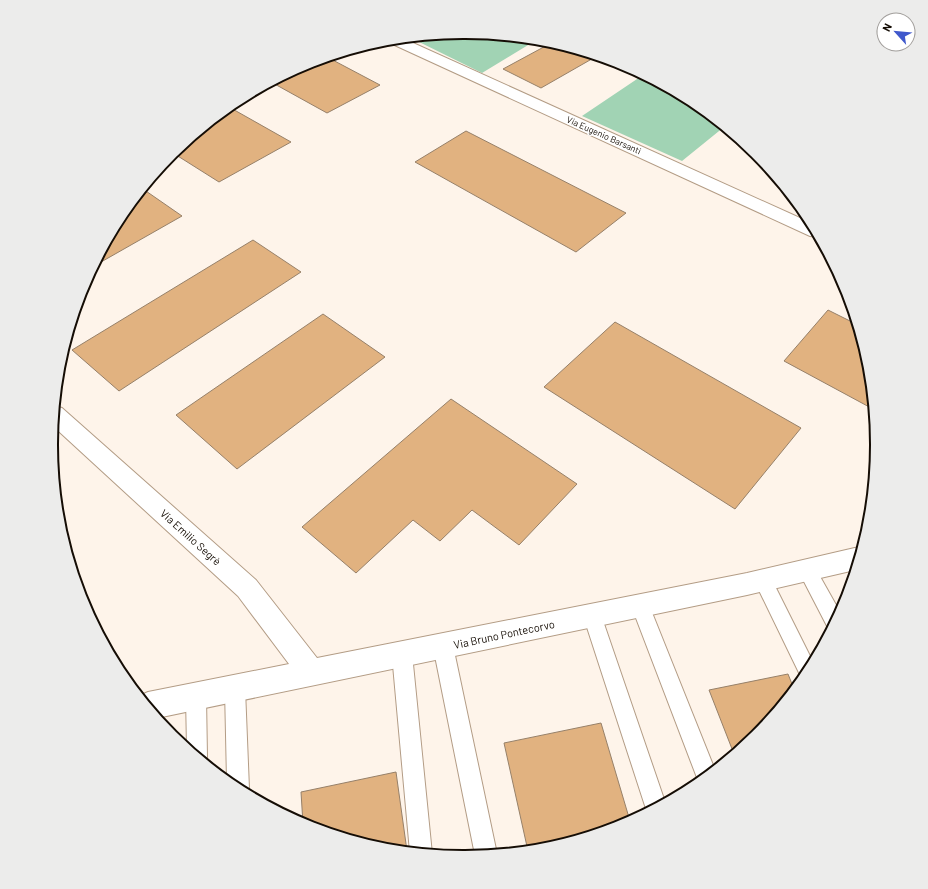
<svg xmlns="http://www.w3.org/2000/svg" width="928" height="889" font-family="Barlow,sans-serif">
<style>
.green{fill:#a1d3b4}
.building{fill:#e1b280;stroke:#968069}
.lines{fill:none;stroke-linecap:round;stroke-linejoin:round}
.service-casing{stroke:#b39c85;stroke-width:2}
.minor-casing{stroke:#b39c85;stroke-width:2}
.service{fill:#fff;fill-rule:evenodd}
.minor{fill:#fff;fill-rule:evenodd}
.labels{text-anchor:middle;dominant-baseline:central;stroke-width:3;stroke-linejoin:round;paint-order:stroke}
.far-street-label{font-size:9px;fill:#150d05;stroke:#fff}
.street-label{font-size:11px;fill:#150d05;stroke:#fff}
.rim{fill:none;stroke:#150d05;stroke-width:2}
</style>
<rect width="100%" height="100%" fill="#fef4ea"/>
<path class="green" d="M 464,32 L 538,39 L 482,73 L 409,37 Z
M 643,75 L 693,102 L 724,127 L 682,161 L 582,116 Z"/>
<path class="building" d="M 553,42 L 597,56 L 541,88 L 503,69 Z
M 327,57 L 380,85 L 327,113 L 271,82 L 306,63 Z
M 229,107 L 291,142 L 219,182 L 173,153 Z
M 466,131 L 626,213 L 576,252 L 415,162 Z
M 143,189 L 182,216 L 94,266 L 121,215 Z
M 253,240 L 301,272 L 119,391 L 72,350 Z
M 828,310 L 856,324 L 869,364 L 873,409 L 784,361 Z
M 323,314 L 385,357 L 237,469 L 176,415 Z
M 615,322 L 801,428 L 735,509 L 544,387 Z
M 451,399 L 577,484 L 519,545 L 472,510 L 440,541 L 413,520 L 356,573 L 302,527 Z
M 788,674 L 794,689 L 756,736 L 734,754 L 709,690 Z
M 601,723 L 630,821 L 622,826 L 544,849 L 528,851 L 504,743 Z
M 396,772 L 407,851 L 383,849 L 303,824 L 301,792 Z"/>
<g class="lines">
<g class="service-casing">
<path id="service" d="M 807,562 L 813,564 L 840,612 L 831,629 L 828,628 L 798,570 L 801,564 Z
M 763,572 L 769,574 L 813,662 L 802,679 L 754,580 L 757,574 Z
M 640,597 L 647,599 L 649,605 L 715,770 L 699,783 L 631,605 L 633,599 Z
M 592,606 L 599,609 L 601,615 L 665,802 L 647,812 L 583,615 L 585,609 Z
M 443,637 L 450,640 L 453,646 L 497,854 L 475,855 L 433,646 L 436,640 Z
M 402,645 L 409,647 L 412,654 L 432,854 L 410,852 L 392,654 L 395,647 Z
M 235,679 L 242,682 L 245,689 L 249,789 L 247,794 L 227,781 L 225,689 L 228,682 Z
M 196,687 L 203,690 L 206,697 L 207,757 L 205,763 L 187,748 L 186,697 L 189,690 Z"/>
</g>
<g class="minor-casing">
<path id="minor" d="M 402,38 L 811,223 L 819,237 L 810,236 L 388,42 L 387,40 Z
M 55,406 L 62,408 L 256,580 L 317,658 L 747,573 L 859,547 L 862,548 L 855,570 L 747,595 L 157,718 L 139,696 L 148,692 L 289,664 L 238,596 L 53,426 Z"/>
</g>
<use href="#service" class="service"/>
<use href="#minor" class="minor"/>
</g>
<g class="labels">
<g class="far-street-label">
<text transform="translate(604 135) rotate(24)">Via Eugenio Barsanti</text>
</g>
<g class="street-label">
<text transform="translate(191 537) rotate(42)">Via Emilio Segrè</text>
<text transform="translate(504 634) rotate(-12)">Via Bruno Pontecorvo</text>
</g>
</g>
<path d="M0 0H928V889H0ZM463 39H465A405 405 0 0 1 870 444V445A405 405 0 0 1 465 850H463A405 405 0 0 1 58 445V444A405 405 0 0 1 463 39Z" fill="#ececeb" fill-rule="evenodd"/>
<path class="rim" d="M463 39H465A405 405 0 0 1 870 444V445A405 405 0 0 1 465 850H463A405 405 0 0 1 58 445V444A405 405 0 0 1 463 39Z"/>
<g transform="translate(896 32) rotate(297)"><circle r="19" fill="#ffffff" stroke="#a19e9b"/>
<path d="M0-3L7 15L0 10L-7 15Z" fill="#4059cc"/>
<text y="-6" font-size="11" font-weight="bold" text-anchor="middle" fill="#150d05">N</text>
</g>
</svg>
